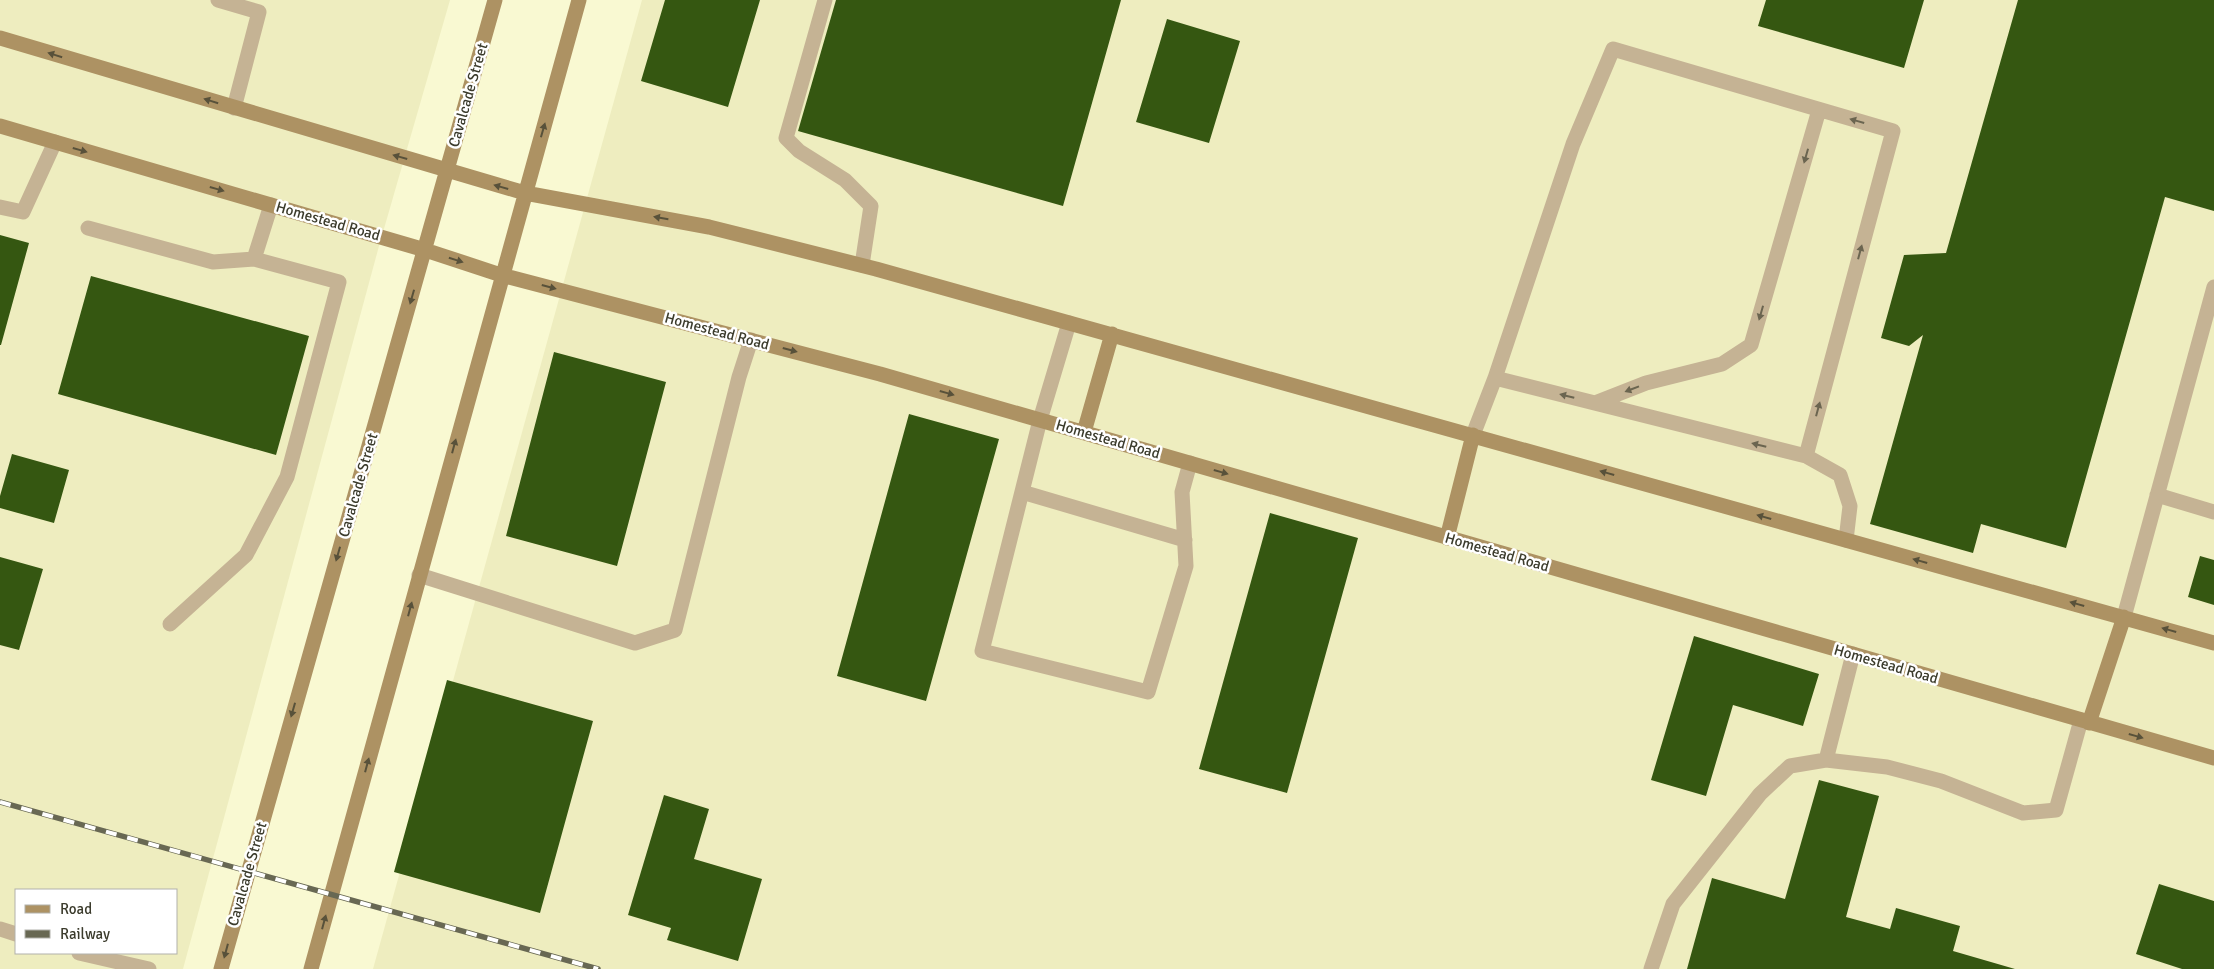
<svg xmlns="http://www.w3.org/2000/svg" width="2214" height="969" font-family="Signika,sans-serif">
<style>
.built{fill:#eeedbf;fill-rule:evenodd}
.building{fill:#355711}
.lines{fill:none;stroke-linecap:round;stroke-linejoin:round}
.lane{stroke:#c5b394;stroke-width:15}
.secondary{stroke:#ad9263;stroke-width:15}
.rail-casing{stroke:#686853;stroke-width:5.5}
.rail{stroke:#fff;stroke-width:4;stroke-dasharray:11;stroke-linecap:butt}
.oneway{fill:#58513a}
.oneway2{fill:#6b6550}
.labels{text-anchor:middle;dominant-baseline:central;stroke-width:5;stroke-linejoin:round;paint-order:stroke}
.street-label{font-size:15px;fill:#3b3b2c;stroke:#fff}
</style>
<rect width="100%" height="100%" fill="#f9f9d2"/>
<path class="built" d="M 0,0 L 450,0 L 379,246 L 183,969 L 0,969 ZM 16,890 L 176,890 L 176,953 L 16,953 Z
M 642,0 L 2214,0 L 2214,969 L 373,969 Z"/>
<path class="building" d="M 665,0 L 760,0 L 728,107 L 641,81 Z
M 836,0 L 1121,0 L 1063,206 L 798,131 Z
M 1766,0 L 1924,0 L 1904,68 L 1758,26 Z
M 2018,0 L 2214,0 L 2214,211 L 2165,197 L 2066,548 L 1981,524 L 1973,553 L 1870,524 L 1923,335 L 1909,346 L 1881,338 L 1904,255 L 1946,253 Z
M 1167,19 L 1240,41 L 1209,143 L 1136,122 Z
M 0,235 L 29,243 L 1,345 L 0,345 Z
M 91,276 L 309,336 L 276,455 L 58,394 Z
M 554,352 L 666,382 L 617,566 L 506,536 Z
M 909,414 L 999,439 L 926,701 L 837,676 Z
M 12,454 L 69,470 L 54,523 L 0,508 L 0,496 Z
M 1270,513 L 1358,538 L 1287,793 L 1199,769 Z
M 2200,556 L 2214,560 L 2214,605 L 2188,597 Z
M 0,557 L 43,569 L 19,650 L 0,645 Z
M 1694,636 L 1819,674 L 1803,726 L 1733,705 L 1706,796 L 1651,780 Z
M 447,680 L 593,721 L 540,913 L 394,872 Z
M 1819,780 L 1879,796 L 1846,917 L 1890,929 L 1896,908 L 1960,926 L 1953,951 L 2015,969 L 1687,969 L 1712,878 L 1785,899 Z
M 664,795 L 709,809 L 694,859 L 762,879 L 738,961 L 667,940 L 671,928 L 628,915 Z
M 2159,884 L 2214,901 L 2214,969 L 2182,969 L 2136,954 Z"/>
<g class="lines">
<path class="lane" d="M 218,0 L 259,12 L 234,108
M 825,0 L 786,138 L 799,151 L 845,180 L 871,206 L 862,265
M 0,207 L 23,212 L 55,142
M 88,228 L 213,262 L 254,259 L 339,282 L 287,477 L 246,555 L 170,624
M 254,259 L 271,205
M 1069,323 L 1040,420 L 982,651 L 1148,692 L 1186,566 L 1182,492 L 1190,463
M 1495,378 L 1806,456 L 1840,475 L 1850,506 L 1846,540
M 1595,403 L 1646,383 L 1722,364 L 1751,345 L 1819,110
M 1473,435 L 1495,378 L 1573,144 L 1613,49 L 1893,131 L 1806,456
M 1022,492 L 1185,540
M 2157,495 L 2214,512
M 419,575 L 635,643 L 675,630 L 739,377 L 751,340
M 2124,617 L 2214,287
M 1826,760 L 1853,654
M 0,929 L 16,934
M 79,953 L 149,969
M 1651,969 L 1673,904 L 1760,794 L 1790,766 L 1826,760 L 1887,767 L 1941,781 L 2023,813 L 2056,810 L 2081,720"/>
<path class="secondary" d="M 0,38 L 525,193 L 709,227 L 876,269 L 2214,643
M 0,126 L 425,250 L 501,275 L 880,374 L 2214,758
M 1084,432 L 1112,334
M 1447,538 L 1473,435
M 2089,723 L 2124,617
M 221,969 L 495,0
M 311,969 L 579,0"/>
<g class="rail-casing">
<path id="rail" d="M 0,802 L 598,969"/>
</g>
<use href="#rail" class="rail"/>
</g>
<defs><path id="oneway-solid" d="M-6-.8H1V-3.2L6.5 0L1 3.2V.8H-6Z" transform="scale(1.25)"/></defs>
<g class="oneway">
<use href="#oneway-solid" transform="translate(55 55) rotate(-163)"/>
<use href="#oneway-solid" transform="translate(211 101) rotate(-163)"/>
<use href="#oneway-solid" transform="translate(543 130) rotate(-74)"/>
<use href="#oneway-solid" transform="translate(80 150) rotate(16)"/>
<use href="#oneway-solid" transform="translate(400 157) rotate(-164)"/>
<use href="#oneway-solid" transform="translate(501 187) rotate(-164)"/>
<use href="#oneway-solid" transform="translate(217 189) rotate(16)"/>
<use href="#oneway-solid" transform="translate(661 218) rotate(-170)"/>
<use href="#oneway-solid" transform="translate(456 260) rotate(18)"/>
<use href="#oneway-solid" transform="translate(549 287) rotate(15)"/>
<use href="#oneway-solid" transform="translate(412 297) rotate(106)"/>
<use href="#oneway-solid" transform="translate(790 350) rotate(15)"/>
<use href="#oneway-solid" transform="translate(947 393) rotate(16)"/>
<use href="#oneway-solid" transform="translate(454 446) rotate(-75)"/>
<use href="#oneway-solid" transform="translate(1221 472) rotate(16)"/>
<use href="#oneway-solid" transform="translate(1607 473) rotate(-164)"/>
<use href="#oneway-solid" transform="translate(1764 517) rotate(-164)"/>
<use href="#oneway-solid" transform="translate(338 554) rotate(106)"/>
<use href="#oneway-solid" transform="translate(1920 561) rotate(-164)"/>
<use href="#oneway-solid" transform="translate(2077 604) rotate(-164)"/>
<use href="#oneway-solid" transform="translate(410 609) rotate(-75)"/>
<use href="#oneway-solid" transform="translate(2169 630) rotate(-164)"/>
<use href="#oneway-solid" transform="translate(293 710) rotate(106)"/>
<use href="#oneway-solid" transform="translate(2136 736) rotate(16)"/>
<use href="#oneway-solid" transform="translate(367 765) rotate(-75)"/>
<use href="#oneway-solid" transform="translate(324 922) rotate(-75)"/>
<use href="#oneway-solid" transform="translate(226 951) rotate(105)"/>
</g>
<g class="oneway2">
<use href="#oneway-solid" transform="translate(1857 121) rotate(-164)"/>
<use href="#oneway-solid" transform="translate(1806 156) rotate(106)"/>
<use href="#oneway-solid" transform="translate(1860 252) rotate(-75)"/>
<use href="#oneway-solid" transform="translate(1761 313) rotate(106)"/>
<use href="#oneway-solid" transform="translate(1632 389) rotate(159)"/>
<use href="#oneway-solid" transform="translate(1567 396) rotate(-166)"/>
<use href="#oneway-solid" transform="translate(1818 409) rotate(-75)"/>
<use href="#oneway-solid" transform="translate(1759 445) rotate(-166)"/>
</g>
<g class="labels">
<g class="street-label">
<text transform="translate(468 95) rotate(-74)">Cavalcade Street</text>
<text transform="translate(328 221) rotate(16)">Homestead Road</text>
<text transform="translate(717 331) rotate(15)">Homestead Road</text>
<text transform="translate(1108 439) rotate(16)">Homestead Road</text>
<text transform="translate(358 485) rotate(-74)">Cavalcade Street</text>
<text transform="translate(1497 552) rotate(16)">Homestead Road</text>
<text transform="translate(1886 664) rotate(16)">Homestead Road</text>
<text transform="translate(247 874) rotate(-74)">Cavalcade Street</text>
</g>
</g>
<rect x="15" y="889" width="162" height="65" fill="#ffffff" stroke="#b1b1ab"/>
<rect x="25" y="905" width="25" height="8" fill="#ad9263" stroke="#b1b1ab"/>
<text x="60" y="914" font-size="15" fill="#3b3b2c">Road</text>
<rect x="25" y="930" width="25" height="8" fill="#686853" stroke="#b1b1ab"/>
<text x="60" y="939" font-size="15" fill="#3b3b2c">Railway</text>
</svg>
